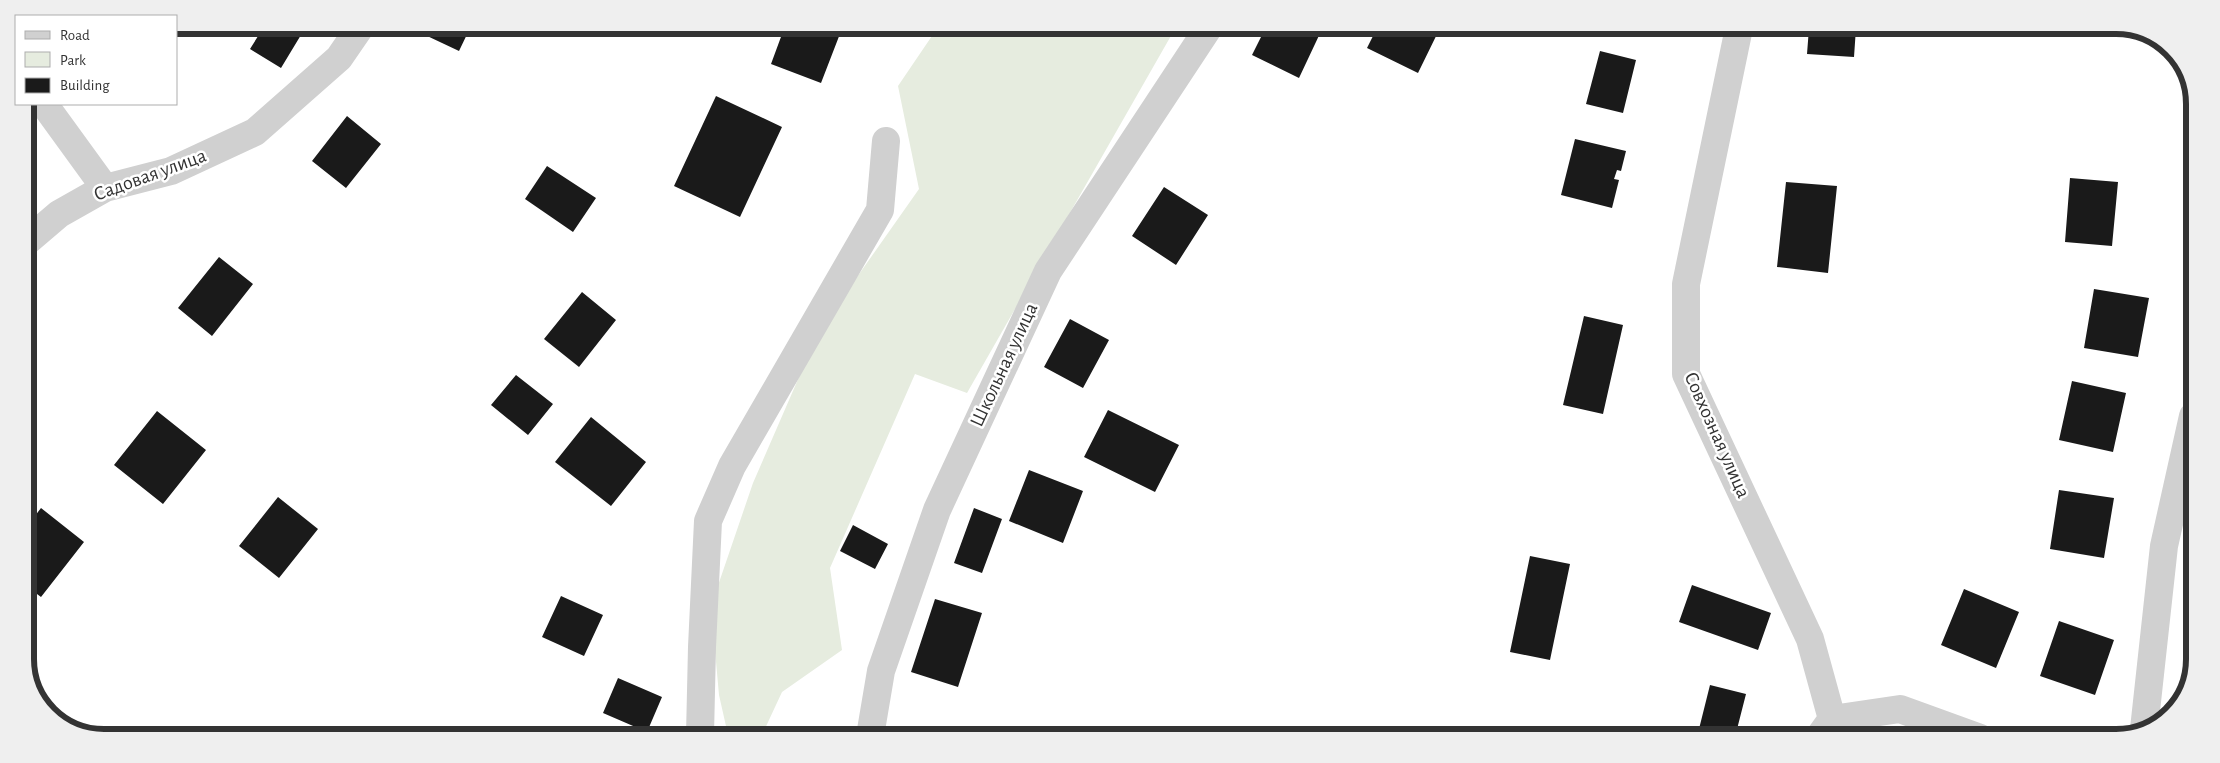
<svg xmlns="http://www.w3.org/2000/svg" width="2220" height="763" font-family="'Alegreya Sans',sans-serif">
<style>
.green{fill:#e6ecdf}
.building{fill:#1a1a1a}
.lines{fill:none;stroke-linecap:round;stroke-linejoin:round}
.minor{stroke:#d0d0d0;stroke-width:28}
.labels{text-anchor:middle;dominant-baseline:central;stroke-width:5;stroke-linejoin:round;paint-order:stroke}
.street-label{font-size:20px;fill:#333;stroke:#fff}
.rim{fill:none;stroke:#333;stroke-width:6}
</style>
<rect width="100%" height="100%" fill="#fff"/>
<path class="green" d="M 945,27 L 1176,27 L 967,393 L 915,374 L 830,568 L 842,650 L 782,692 L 762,735 L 728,735 L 719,695 L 711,606 L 753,483 L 819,331 L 919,189 L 898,86 L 936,30 Z"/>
<path class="building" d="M 265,25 L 307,25 L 281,68 L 250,49 Z
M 406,26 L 471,26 L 459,51 Z
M 785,26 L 843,26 L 821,83 L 771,64 Z
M 1266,27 L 1323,27 L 1299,78 L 1252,55 Z
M 1377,28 L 1440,28 L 1418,73 L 1367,48 Z
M 1809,28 L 1856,28 L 1854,57 L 1807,54 Z
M 1600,51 L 1636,60 L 1623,113 L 1586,104 Z
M 2188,80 L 2195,98 L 2195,123 L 2184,122 Z
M 716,96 L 782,127 L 740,217 L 674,186 Z
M 347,116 L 381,144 L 346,188 L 312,161 Z
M 1575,139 L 1626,151 L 1621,171 L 1617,170 L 1614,179 L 1619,180 L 1612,208 L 1561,195 Z
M 547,166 L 596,198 L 573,232 L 525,199 Z
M 2070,178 L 2118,182 L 2112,246 L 2065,242 Z
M 1786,182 L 1837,186 L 1828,273 L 1777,267 Z
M 1164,187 L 1208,215 L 1176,265 L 1132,236 Z
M 219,257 L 253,284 L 212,336 L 178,308 Z
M 2094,289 L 2149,298 L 2138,357 L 2084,348 Z
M 582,292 L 616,320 L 579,367 L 544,339 Z
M 1584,316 L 1623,325 L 1603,414 L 1563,405 Z
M 1070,319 L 1109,340 L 1083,388 L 1044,367 Z
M 516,375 L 553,404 L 528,435 L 491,405 Z
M 2072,381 L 2126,393 L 2113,452 L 2059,440 Z
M 1108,410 L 1179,445 L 1155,492 L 1084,457 Z
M 157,411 L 206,450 L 163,504 L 114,465 Z
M 591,417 L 646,462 L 611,506 L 555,462 Z
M 1029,470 L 1083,491 L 1063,543 L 1009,521 Z
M 2059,490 L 2114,498 L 2104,558 L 2050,549 Z
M 278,497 L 318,529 L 279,578 L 239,546 Z
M 41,508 L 84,542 L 41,597 L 25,585 L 25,529 Z
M 974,508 L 1002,519 L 982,573 L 954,563 Z
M 853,525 L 888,544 L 875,569 L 840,551 Z
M 1530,556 L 1570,564 L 1550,660 L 1510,652 Z
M 1692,585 L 1771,613 L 1758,650 L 1679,622 Z
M 1964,589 L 2019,612 L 1996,668 L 1941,645 Z
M 561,596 L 603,615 L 584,656 L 542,637 Z
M 935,599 L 982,613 L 958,687 L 911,672 Z
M 2059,621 L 2114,640 L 2095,695 L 2040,676 Z
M 618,678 L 662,697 L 647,732 L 603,713 Z
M 1710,685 L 1746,694 L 1735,737 L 1699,729 Z"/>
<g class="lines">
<path class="minor" d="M 1739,28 L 1686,284 L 1686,374 L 1810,639 L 1832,719 L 1819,737
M 44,104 L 105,188
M 25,243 L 59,214 L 105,188 L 171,171 L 255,132 L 339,58 L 361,26
M 1832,719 L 1900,709 L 1980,738
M 2144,729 L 2164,546 L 2193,416
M 700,735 L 702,647 L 708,521 L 732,466 L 880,210 L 886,141
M 870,736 L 881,671 L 937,510 L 1048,271 L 1209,27"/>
</g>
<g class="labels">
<g class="street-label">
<text transform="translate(150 175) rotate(-20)">Садовая улица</text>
<text transform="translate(1004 365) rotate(-65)">Школьная улица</text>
<text transform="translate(1717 435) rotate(66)">Совхозная улица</text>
</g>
</g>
<path d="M0 0H2220V763H0ZM104 34H2116A70 70 0 0 1 2186 104V659A70 70 0 0 1 2116 729H104A70 70 0 0 1 34 659V104A70 70 0 0 1 104 34Z" fill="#efefef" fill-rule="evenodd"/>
<path class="rim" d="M104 34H2116A70 70 0 0 1 2186 104V659A70 70 0 0 1 2116 729H104A70 70 0 0 1 34 659V104A70 70 0 0 1 104 34Z"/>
<rect x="15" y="15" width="162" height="90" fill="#ffffff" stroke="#adadad"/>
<rect x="25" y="31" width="25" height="8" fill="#d0d0d0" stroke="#adadad"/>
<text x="60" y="40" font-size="15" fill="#333333">Road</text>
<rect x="25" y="52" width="25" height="15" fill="#e6ecdf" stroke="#adadad"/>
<text x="60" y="65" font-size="15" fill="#333333">Park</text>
<rect x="25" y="78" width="25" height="15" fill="#1a1a1a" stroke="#adadad"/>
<text x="60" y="90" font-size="15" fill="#333333">Building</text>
</svg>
